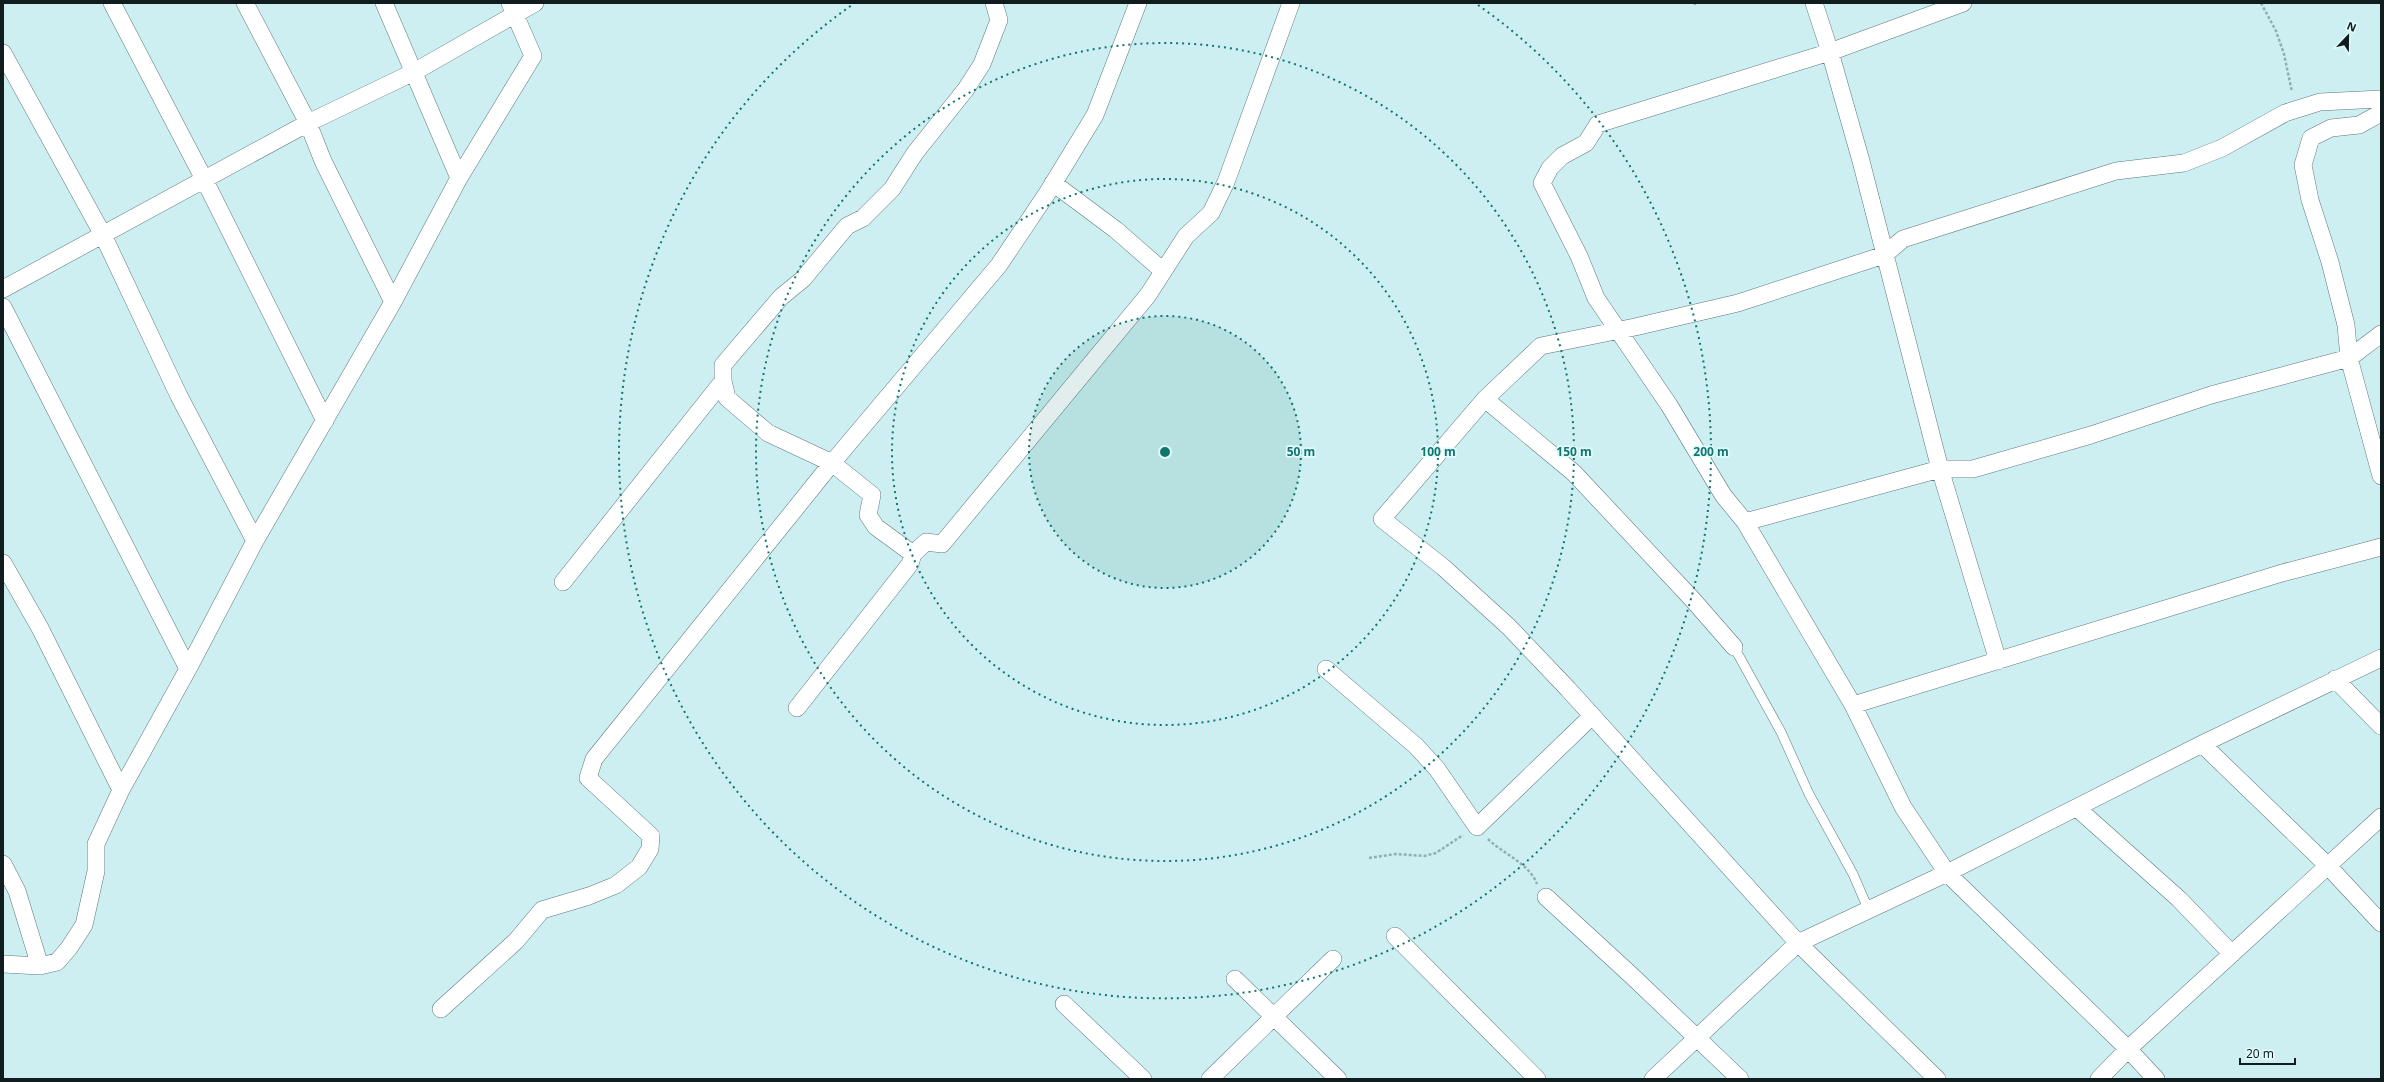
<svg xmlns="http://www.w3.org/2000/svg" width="2384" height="1082" font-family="'Noto Sans',sans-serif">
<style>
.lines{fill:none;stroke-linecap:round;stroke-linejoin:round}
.service-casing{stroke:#5b797c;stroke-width:10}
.minor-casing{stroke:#5b797c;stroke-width:18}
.path{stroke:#93aeb0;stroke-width:2.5;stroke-dasharray:3 2;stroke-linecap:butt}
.service{stroke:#fff;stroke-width:9}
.minor{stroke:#fff;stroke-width:17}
.ring{fill:none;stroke:#0f766e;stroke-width:2;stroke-dasharray:2 4}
.centre{fill:#0f766e;stroke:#e1fbfe;stroke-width:2}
.ring-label{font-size:12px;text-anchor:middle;font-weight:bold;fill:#0f766e;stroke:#e1fbfe;stroke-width:3.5;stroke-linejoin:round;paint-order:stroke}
</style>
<rect width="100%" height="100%" fill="#ceeff2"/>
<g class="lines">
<g class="service-casing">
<path id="service" d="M 1734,647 L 1781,732 L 1809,794 L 1853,874 L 1869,911"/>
</g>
<g class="minor-casing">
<path id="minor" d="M 112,3 L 205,181 L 325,421
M 245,3 L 308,123 L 323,161 L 393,302
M 384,3 L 459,178
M 1814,3 L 1830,52 L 1861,161 L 1940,469 L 1998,661
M 1963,3 L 1830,52 L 1598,124 L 1586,143 L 1562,156 L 1550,168 L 1542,183 L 1579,256 L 1596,298 L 1669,405 L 1723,495 L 1745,522 L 1853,705 L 1903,807 L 1947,873 L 2128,1049 L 2156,1079
M 3,53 L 103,235 L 179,396 L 255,541
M 2381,113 L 2359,125 L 2331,128 L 2311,138 L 2303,165 L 2310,200 L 2330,262 L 2346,325 L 2349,358 L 2381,476
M 1053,183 L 1116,230 L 1163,271
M 3,289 L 308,123 L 414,72 L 535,3
M 3,307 L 188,669
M 723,381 L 727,398 L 768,433 L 832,463 L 872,495 L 868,515 L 876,527 L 913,554
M 1485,399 L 1574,473 L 1693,600 L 1734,647
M 1745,522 L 1940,469 L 1973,469 L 2091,435 L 2211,395 L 2349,358 L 2381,334
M 3,563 L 40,628 L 121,790
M 563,582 L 723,381 L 723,365 L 781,297 L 803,279 L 847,226 L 863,218 L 892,189 L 915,153 L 966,89 L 982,64 L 999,20 L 994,3
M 1326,669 L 1416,746 L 1437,769 L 1477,827 L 1592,716
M 2335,679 L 2381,726
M 1853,705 L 2282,573 L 2381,547
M 797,708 L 910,564 L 913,554 L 926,542 L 942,544 L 1148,295 L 1186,236 L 1211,213 L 1226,182 L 1291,3
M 2202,744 L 2328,866 L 2381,923
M 2077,808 L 2179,899 L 2232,954
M 3,864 L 17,891 L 40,966
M 1546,897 L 1632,976 L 1740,1079
M 1395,936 L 1537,1079
M 3,964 L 40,966 L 57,962 L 69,948 L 84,925 L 96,871 L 96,844 L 121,790 L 188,669 L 255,541 L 393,302 L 459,178 L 533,56 L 510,3
M 1235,979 L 1338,1079
M 1064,1004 L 1143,1079
M 441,1009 L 516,941 L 542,910 L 589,896 L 616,885 L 639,867 L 650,849 L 651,836 L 588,778 L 594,759 L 832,463 L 999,265 L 1048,192 L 1095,115 L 1138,3
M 1210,1079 L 1333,959
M 1653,1079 L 1798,943 L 1947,873 L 2202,744 L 2381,658
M 1937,1079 L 1798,943 L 1568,689 L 1509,627 L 1443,567 L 1382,519 L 1485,399 L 1541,346 L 1635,327 L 1738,303 L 1884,255 L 1903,239 L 2116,171 L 2184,163 L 2222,148 L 2285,113 L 2320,102 L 2381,99
M 2099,1079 L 2128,1049 L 2381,817"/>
</g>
<path class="path" d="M 1695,3 L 1695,5
M 2261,3 L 2276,31 L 2284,54 L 2292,92
M 1488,839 C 1503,854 1529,863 1537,884
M 1369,858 L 1396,854 L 1424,856 L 1436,853 L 1463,835"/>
<use href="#service" class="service"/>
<use href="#minor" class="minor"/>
</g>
<circle cx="1165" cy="452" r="136" fill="#0f766e" fill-opacity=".12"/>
<g class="ring">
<circle cx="1165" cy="452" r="136"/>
<circle cx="1165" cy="452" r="273"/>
<circle cx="1165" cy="452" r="409"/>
<path d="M1478 5A546 546 0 1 1 852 5"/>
</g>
<circle cx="1165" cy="452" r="6" class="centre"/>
<g class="ring-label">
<text x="1301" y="456">50 m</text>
<text x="1438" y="456">100 m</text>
<text x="1574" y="456">150 m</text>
<text x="1711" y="456">200 m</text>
</g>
<rect width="2384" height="1082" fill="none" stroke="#101c1d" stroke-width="8"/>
<g transform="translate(2348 36) rotate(22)" stroke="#e1fbfe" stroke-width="3" paint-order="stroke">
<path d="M0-3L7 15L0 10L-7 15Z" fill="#101c1d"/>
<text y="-6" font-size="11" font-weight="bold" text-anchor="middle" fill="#101c1d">N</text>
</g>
<path d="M2240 1058v6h55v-6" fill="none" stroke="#101c1d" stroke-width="2"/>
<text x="2246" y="1058" font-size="12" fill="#101c1d" stroke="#e1fbfe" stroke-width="3" paint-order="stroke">20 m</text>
</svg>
